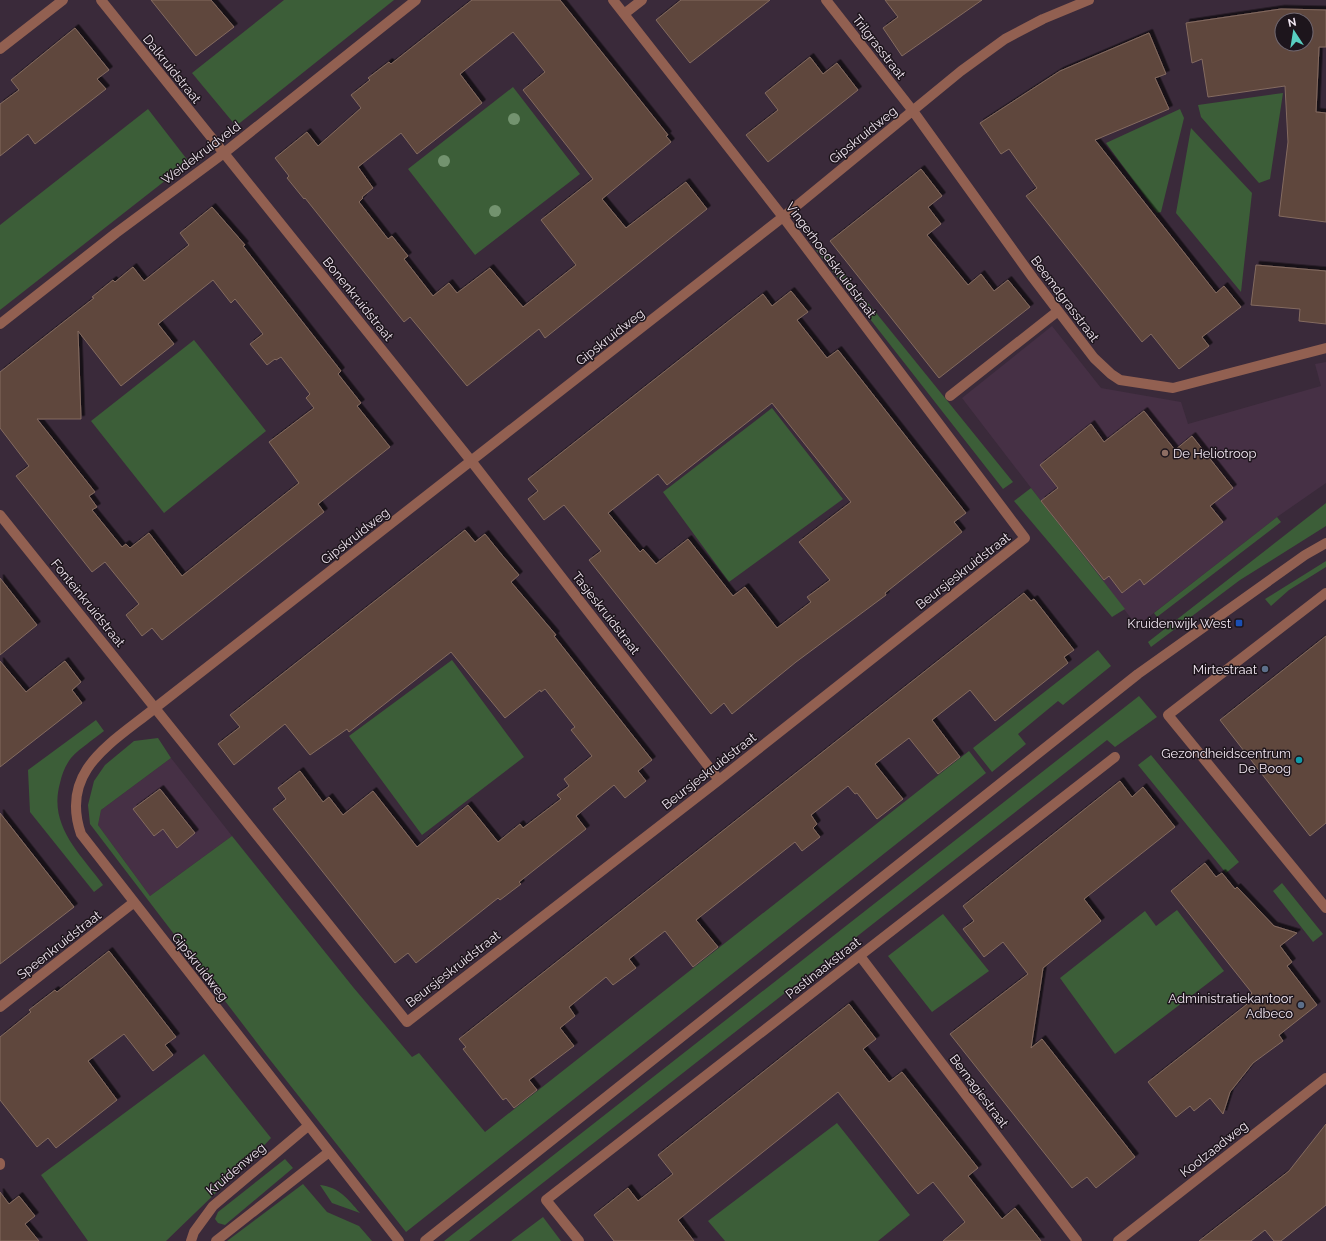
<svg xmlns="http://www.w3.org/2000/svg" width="1326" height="1241" font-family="Raleway,sans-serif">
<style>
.built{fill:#463045}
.green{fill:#3c5e38}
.building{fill:#5e463c;stroke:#846b60;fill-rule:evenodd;filter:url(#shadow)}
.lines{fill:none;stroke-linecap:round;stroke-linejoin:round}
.lane{stroke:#926051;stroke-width:10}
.street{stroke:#926051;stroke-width:10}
.tree{fill:#73936f}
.education-dot{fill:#8d6e63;stroke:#1d151c;stroke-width:1.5}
.transit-dot{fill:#1a4fb4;stroke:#1d151c;stroke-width:1.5}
.service-dot{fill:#5c6f8a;stroke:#1d151c;stroke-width:1.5}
.culture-dot{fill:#0f9aa8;stroke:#1d151c;stroke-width:1.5}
.labels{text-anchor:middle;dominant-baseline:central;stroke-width:3;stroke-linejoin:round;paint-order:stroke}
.street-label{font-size:13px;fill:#f0e5f0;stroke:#1d151c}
.poi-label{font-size:13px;fill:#f0e5f0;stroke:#1d151c;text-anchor:end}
</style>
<defs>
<filter id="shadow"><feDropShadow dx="3.5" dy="-3.5" stdDeviation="0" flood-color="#0009"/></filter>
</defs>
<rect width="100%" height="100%" fill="#3a2a3a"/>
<path class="built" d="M 1052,326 L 1101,388 L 1181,402 L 1188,424 L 1321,386 L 1315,364 L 1326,362 L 1326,483 L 1277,517 L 1137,626 L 962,398 Z
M 171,758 L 232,836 L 150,896 L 98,825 L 101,810 Z"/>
<path class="green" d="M 284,0 L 394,0 L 236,126 L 192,73 Z
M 513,87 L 580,174 L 475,255 L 408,169 Z
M 1283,93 L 1270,179 L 1259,183 L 1201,117 L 1198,105 Z
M 148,109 L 189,162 L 0,310 L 0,225 Z
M 1180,109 L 1184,118 L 1161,212 L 1157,213 L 1106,143 Z
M 1191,128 L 1252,193 L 1241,292 L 1176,213 Z
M 822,246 L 1013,482 L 1003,489 L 816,250 Z
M 194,340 L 266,431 L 164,513 L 91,421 Z
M 772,408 L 843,499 L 729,582 L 663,492 Z
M 1031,488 L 1125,609 L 1112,617 L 1014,501 Z
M 1326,503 L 1326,526 L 1240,580 L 1151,647 L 1148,642 Z
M 1277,517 L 1281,522 L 1157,617 L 1154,613 Z
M 1326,561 L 1326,567 L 1289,590 L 1271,606 L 1265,599 Z
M 1098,650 L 1111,666 L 1063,705 L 1058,701 L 1018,734 L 1026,744 L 992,772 L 973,748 Z
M 452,660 L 524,757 L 422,835 L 349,736 Z
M 1139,696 L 1157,717 L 1115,747 L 1107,740 L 469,1241 L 444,1241 Z
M 96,720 L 104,731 C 93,740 80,748 71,758 C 65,766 62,774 60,783 C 48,826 80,853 103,885 L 94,892 L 30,812 L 28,770 Z
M 158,738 L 171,758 L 101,810 L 98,825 L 150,896 L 232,836 L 353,987 L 412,1057 L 419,1053 L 485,1132 L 969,751 L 986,773 L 406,1232 L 267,1056 L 90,824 L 88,805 L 94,781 L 105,765 L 134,741 Z
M 1151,755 L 1239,862 L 1226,873 L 1138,765 Z
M 1282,883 L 1323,934 L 1313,942 L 1273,891 Z
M 1177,910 L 1224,971 L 1115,1054 L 1060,978 L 1145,911 L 1156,926 Z
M 943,914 L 989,971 L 932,1012 L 888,956 Z
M 204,1054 L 271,1138 L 258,1152 L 166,1241 L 88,1241 L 41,1175 Z
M 837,1123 L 910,1215 L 878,1241 L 725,1241 L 708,1221 Z
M 285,1159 L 293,1168 L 225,1225 L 218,1223 L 215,1219 L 218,1212 Z
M 303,1184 L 327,1212 L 359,1226 L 372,1241 L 227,1241 Z
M 320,1185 C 339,1187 348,1199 360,1213 L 332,1203 Z
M 543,1217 L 561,1241 L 511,1241 Z"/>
<path class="building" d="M 151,0 L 211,0 L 234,27 L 196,56 Z
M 472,0 L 560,0 L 668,135 L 666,136 L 671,142 L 602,199 L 626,228 L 686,182 L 707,209 L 545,338 L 539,329 L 467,386 L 410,317 L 404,322 L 305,198 L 304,199 L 287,178 L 289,176 L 275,158 L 307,132 L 318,146 L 361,108 L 351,95 L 370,80 L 368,78 L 389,62 L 391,64 ZM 513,32 L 545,72 L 523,90 L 593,179 L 541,220 L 576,265 L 523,307 L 490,268 L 457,293 L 449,283 L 433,296 L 404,259 L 408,256 L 392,236 L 388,239 L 359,202 L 363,198 L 362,197 L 373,188 L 358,167 L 401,133 L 417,154 L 482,103 L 460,74 Z
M 681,0 L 770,0 L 690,63 L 656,20 Z
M 885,0 L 982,0 L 902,56 L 883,28 L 898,17 Z
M 1281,9 L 1326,10 L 1326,47 L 1319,47 L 1316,112 L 1326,113 L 1326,222 L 1279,216 L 1288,142 L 1285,86 L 1208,97 L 1202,59 L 1192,63 L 1186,23 ZM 1282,20 L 1306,20 L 1306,44 L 1282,44 Z
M 75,28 L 109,70 L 97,79 L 106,89 L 35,144 L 28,134 L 0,156 L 0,104 L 19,90 L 11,80 Z
M 1149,33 L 1166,74 L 1155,78 L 1169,109 L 1095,140 L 1216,293 L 1224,286 L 1241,307 L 1202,337 L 1209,346 L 1179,369 L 1151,334 L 1142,342 L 1026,196 L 1037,188 L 1009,149 L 1001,154 L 980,123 L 1060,71 Z
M 810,57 L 823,74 L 837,63 L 858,90 L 768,162 L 746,135 L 778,110 L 765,93 Z
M 921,169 L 942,196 L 928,207 L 941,224 L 927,235 L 968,285 L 981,274 L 994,291 L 1008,280 L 1030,307 L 939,378 L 830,241 Z
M 212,207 L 245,245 L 243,246 L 341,371 L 338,374 L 361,403 L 357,406 L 390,447 L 318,504 L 324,512 L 162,640 L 152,628 L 142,636 L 126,615 L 139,604 L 105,562 L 92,572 L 16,476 L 29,466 L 0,428 L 0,372 L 94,298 L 92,297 L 113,280 L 115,282 L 133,267 L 144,281 L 189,245 L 180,233 ZM 213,280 L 231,303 L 235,299 L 263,334 L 250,344 L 267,365 L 275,359 L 276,360 L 281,357 L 310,394 L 306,398 L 314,408 L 269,442 L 299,483 L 182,576 L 149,533 L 130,548 L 126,544 L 122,547 L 92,510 L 97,507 L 89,496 L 95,492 L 37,419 L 81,419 L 78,331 L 121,386 L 174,344 L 158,324 Z
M 1256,265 L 1326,271 L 1326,324 L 1299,321 L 1300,309 L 1251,305 Z
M 791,291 L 808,312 L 797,320 L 827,358 L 838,350 L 966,513 L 954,522 L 962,532 L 885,593 L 886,595 L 796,662 L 732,714 L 724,703 L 711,714 L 589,560 L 601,551 L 564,505 L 544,520 L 528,499 L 538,491 L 528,479 L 763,294 L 772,306 ZM 772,403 L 851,502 L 799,542 L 830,580 L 807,597 L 811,602 L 777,628 L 745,587 L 733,596 L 688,539 L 656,564 L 643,549 L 640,552 L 608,513 L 658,474 L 667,485 Z
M 1144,411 L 1175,450 L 1192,436 L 1233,488 L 1210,506 L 1223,522 L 1144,585 L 1140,579 L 1122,593 L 1109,576 L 1104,580 L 1041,501 L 1058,488 L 1040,465 L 1091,424 L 1104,442 Z
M 465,530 L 475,542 L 485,534 L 502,555 L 519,575 L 511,582 L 556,635 L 554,636 L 652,760 L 638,771 L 646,781 L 625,798 L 614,785 L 576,816 L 586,829 L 519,882 L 521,884 L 500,900 L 498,898 L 416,963 L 408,953 L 395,963 L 273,809 L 286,799 L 278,788 L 300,771 L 323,802 L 329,797 L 343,815 L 373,791 L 417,847 L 468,805 L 498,842 L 520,824 L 523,828 L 561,799 L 557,795 L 569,786 L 564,779 L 592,756 L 571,730 L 575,727 L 545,689 L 541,692 L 540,690 L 505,718 L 451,652 L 349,732 L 347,729 L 310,755 L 285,724 L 234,765 L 218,744 L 240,727 L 230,715 Z
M 0,578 L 37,625 L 0,655 Z
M 1024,593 L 1031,601 L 1034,599 L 1074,650 L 1064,657 L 1068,663 L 995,721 L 970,690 L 932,720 L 960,757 L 938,774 L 909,738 L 875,764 L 903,799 L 877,819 L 857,793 L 855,794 L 848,786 L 811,815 L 817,824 L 813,828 L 820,837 L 802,851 L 795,842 L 696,920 L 718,947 L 693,967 L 665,931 L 629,959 L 636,968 L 613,985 L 606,977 L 569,1007 L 575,1016 L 560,1028 L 574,1046 L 529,1080 L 537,1090 L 514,1108 L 506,1098 L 503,1100 L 463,1049 L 466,1047 L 459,1039 Z
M 1326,636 L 1326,823 L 1310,836 L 1220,720 Z
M 0,661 L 26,692 L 65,661 L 81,682 L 72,690 L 82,703 L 0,767 Z
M 1120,781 L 1132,797 L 1143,787 L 1175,827 L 1084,899 L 1101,921 L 1043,968 L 1031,1048 L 1042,1039 L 1135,1157 L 1096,1188 L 1087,1177 L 1072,1188 L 950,1034 L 1028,974 L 1003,942 L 984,957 L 963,929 L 974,921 L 963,906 Z
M 160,789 L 195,833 L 177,848 L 163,829 L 154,836 L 133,809 Z
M 0,813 L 74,907 L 0,964 Z
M 1205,863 L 1216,877 L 1222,873 L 1235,889 L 1237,887 L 1274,926 L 1297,933 L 1280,946 L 1292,962 L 1287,966 L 1317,1005 L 1279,1035 L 1283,1041 L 1253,1063 L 1230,1092 L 1223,1114 L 1210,1098 L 1194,1111 L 1190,1106 L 1176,1117 L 1148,1082 L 1251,1001 L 1248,997 L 1252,993 L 1171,891 Z
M 109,951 L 176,1037 L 165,1045 L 173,1055 L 153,1071 L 124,1034 L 88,1061 L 117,1100 L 56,1148 L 48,1138 L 37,1147 L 0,1100 L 0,1037 L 31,1012 L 29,1010 L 55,990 L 57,992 Z
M 849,1004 L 876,1039 L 863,1049 L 889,1082 L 902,1072 L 978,1168 L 968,1176 L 1002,1219 L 1015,1208 L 1041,1241 L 943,1241 L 965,1222 L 933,1182 L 918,1194 L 838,1092 L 678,1220 L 694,1241 L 614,1241 L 594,1215 L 628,1188 L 638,1201 L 673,1174 L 658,1155 Z
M 1326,1124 L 1326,1205 L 1281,1241 L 1274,1241 L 1265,1230 L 1251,1241 L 1199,1241 L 1289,1171 Z
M 0,1192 L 9,1204 L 19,1196 L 35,1216 L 25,1224 L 39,1241 L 0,1241 Z"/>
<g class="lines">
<path class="lane" d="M 425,1241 L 1138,674 L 1305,555 L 1326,543"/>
<path class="street" d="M 101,0 L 472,462 L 719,780
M 826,0 L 913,111 L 1033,278 L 1094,358 L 1111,374 L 1120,380 L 1173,388 L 1326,348
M 624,14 L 642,0
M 0,49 L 63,0
M 0,324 L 116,233 L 224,153 L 416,0
M 950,396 L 1058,311
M 0,515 L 407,1022 L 719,780 L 1025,538 L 783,217 L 613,0
M 1326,593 L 1168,715 L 1326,908
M 860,956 L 1077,1241
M 0,1007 L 133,903
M 0,1163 L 0,1165
M 191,1241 L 194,1232 L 213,1206 L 308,1126
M 216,1241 L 329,1152
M 399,1241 L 81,834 C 59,770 112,743 155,708 L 783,217 L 961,71 L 1005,39 L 1043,19 L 1089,0
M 579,1241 L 546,1200 L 1115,757
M 1118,1241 L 1326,1078"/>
</g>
<g class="tree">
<circle cx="514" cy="119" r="6"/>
<circle cx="444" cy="161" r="6"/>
<circle cx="495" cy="211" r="6"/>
</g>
<circle class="education-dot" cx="1165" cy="453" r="4"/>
<rect class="transit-dot" x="1235" y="619" width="8" height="8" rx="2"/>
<g class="service-dot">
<circle cx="1265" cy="669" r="4"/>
<circle cx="1301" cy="1005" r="4"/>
</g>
<circle class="culture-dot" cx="1299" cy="760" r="4"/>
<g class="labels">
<g class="street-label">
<text transform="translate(879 47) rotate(52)">Trilgrasstraat</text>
<text transform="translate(172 69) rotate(51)">Dalkruidstraat</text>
<text transform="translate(863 135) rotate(-39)">Gipskruidweg</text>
<text transform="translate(201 153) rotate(-37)">Weidekruidveld</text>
<text transform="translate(831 260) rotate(53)">Vingerhoedskruidstraat</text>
<text transform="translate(358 299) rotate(51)">Bonenkruidstraat</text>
<text transform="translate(1065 299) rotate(53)">Beemdgrasstraat</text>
<text transform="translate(610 337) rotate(-38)">Gipskruidweg</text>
<text transform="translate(355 536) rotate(-38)">Gipskruidweg</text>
<text transform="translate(963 571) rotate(-38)">Beursjeskruidstraat</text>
<text transform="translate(88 603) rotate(51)">Fonteinkruidstraat</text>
<text transform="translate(606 613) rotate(52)">Tasjeskruidstraat</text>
<text transform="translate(709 771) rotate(-38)">Beursjeskruidstraat</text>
<text transform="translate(59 945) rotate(-38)">Speenkruidstraat</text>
<text transform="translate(200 967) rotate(52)">Gipskruidweg</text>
<text transform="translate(823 968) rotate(-38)">Pastinaakstraat</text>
<text transform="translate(453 969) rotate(-38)">Beursjeskruidstraat</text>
<text transform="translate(979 1091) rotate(53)">Bernagiestraat</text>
<text transform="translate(1214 1149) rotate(-38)">Koolzaadweg</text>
<text transform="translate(236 1169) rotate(-40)">Kruidenweg</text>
</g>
<g class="poi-label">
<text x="1173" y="453" text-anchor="start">De Heliotroop</text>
<text x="1231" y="623">Kruidenwijk West</text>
<text x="1257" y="669">Mirtestraat</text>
<text x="1291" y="753">Gezondheidscentrum<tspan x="1291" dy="15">De Boog</tspan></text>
<text x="1293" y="998">Administratiekantoor<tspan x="1293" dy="15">Adbeco</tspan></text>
</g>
</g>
<g transform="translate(1294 32) rotate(348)"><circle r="19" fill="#1d151c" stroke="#716871"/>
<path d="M0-3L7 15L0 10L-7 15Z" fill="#58cec0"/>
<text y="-6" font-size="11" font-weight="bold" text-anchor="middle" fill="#f0e5f0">N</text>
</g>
</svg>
